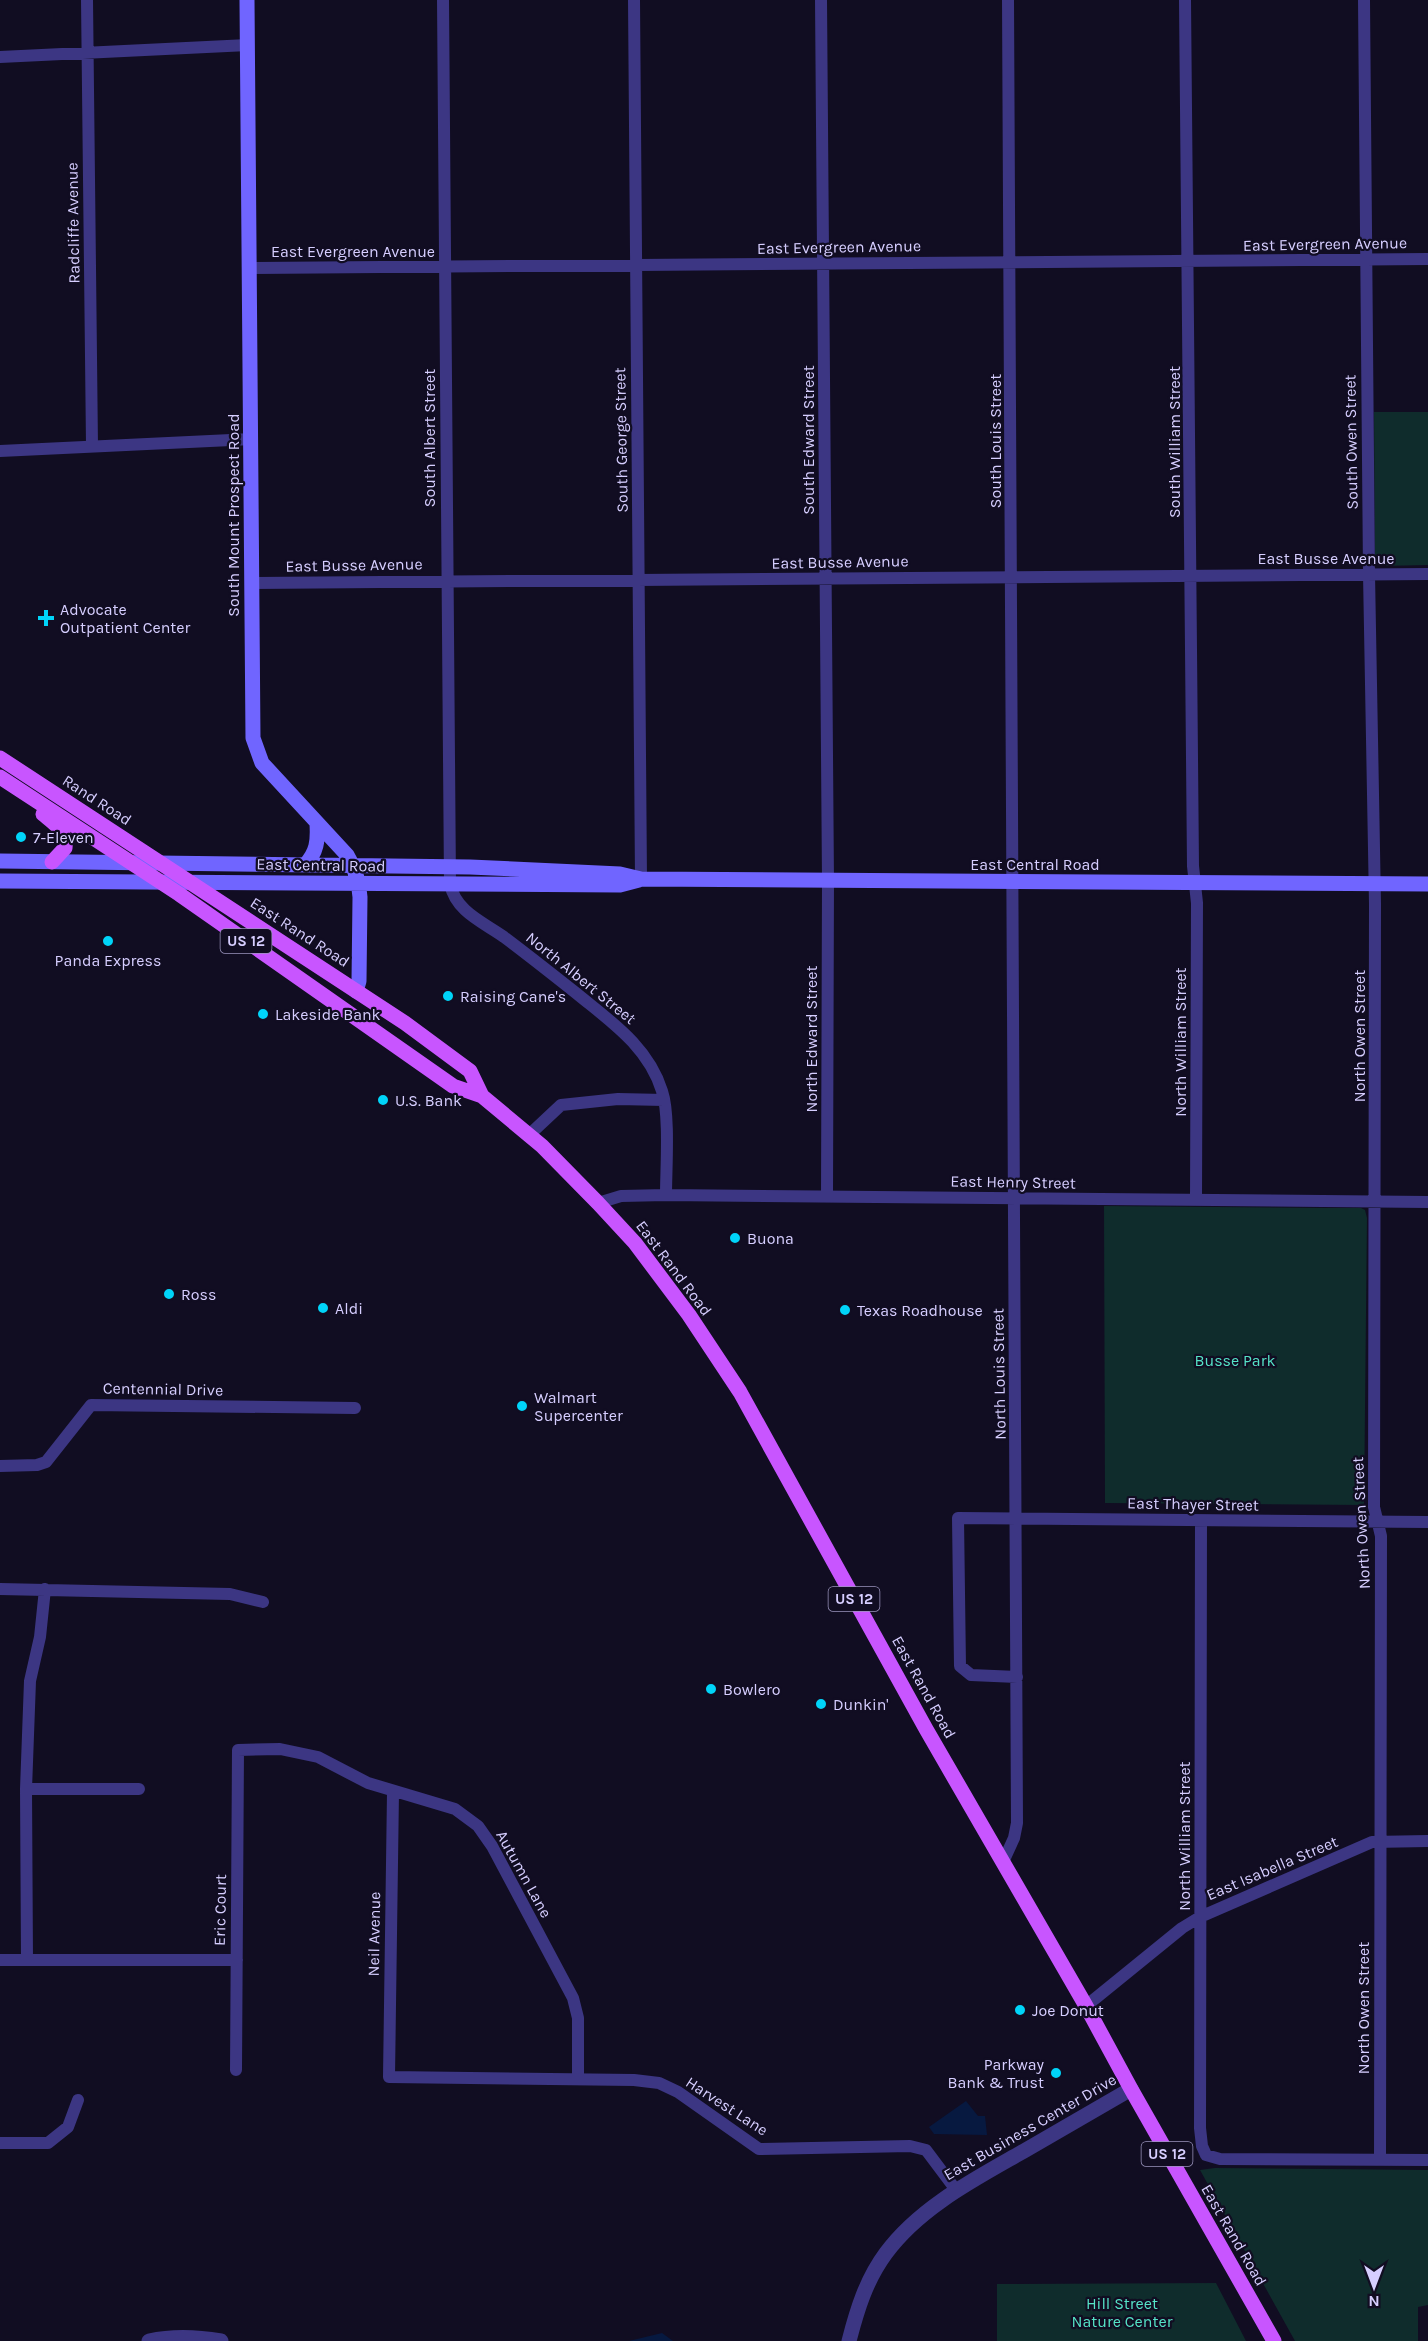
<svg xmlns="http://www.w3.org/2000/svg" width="1428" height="2341" font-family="Karla,sans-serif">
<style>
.green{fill:#0f2c2c}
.water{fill:#071940}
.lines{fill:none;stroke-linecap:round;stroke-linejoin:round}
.minor{stroke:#3c3683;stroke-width:12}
.tertiary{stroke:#3c3683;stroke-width:15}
.secondary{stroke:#7065ff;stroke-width:15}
.primary{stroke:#c855ff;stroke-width:15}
.poi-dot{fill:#00d4f9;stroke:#110d22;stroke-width:2}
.labels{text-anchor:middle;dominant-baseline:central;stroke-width:4.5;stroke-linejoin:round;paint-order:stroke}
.shield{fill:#110d22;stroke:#9b94bd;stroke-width:1.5}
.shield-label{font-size:15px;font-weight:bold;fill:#d6ceff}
.street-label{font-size:16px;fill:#d6ceff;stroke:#110d22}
.poi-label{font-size:16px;fill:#d6ceff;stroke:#110d22;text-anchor:start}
.park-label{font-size:16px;fill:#55e3c7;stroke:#110d22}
</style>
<rect width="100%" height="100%" fill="#110d22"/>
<path class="green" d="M 1374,412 L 1428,412 L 1428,565 L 1381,566 L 1375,561 Z
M 1104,1206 L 1330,1208 L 1361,1208 L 1365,1210 L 1367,1218 L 1364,1505 L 1105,1503 Z
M 1215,2168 L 1428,2170 L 1428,2305 L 1418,2307 L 1418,2341 L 1295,2341 L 1200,2170 Z
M 1216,2283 L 1246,2341 L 997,2341 L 997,2284 Z"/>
<path class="water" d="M 966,2101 L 978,2116 L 985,2116 L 987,2135 L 934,2134 L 929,2127 Z
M 662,2333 L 673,2341 L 629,2341 Z"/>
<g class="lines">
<path class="minor" d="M 87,0 L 92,446
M 443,0 L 450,884 C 456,912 483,922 504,937 C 528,955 552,974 576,993 C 610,1021 648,1046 662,1091 C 670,1115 666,1168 666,1195
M 634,0 L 641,879
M 821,0 L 828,881 L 827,1197
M 1185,0 L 1193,866 L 1197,903 L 1196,1200
M 1364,0 L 1369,574 L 1375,904 L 1374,1507 L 1381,1536 L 1380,2160
M 0,57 L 248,45
M 249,268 L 1428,259
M 0,451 L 252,439
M 252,583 L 1428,574
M 529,1135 L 561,1105 L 618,1099 L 664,1100
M 598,1203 L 621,1196 L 666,1195 L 1428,1202
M 0,1466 L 37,1465 L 46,1462 L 91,1405 L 355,1408
M 1201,1521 L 1200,2128 L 1202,2146 L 1206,2155 L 1220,2159 L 1428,2160
M 0,1589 L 230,1594 L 263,1602
M 1017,1677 L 971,1675 L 960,1666 L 958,1518 L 1428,1522
M 26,1789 L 139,1789
M 393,1792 L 389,2077 L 634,2080 L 659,2083 L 678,2092 L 759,2149 L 910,2146 L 926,2150 L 956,2190
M 1003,1862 L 1014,1838 L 1017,1823 L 1008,0
M 0,1960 L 237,1960
M 27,1960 L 26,1789 L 30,1681 L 40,1637 L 45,1589
M 1086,2006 L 1182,1928 L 1200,1917 L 1372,1842 L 1428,1841
M 236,2070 L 238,1750 L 280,1749 L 318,1757 L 368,1783 L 455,1809 L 478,1826 L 492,1846 L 573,1998 L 578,2018 L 578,2078
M 0,2143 L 48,2143 L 68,2127 L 78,2100"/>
<path class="tertiary" d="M 149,2341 C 172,2336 198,2337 221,2341
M 849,2341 C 857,2310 866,2280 886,2253 C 920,2207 975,2179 1024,2151 C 1060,2130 1095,2110 1131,2089"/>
<path class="secondary" d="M 247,0 L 253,738 L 262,763 L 347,855 C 355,868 359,881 360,897 L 359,981 L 356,991
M 0,861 L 470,867 L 620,874 L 641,879 L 1428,884
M 305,865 C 317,852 318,841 317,824
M 0,881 L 620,885 L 639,880"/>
<path class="primary" d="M 0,758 L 405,1023 L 470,1071 L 482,1096
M 0,777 L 179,894 L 453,1086 L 482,1096 L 542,1146 L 598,1203 L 635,1243 L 689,1315 L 740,1392 L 926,1729 L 1086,2006 L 1131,2089 L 1274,2341
M 43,814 C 55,824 67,831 65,848 L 52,862"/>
</g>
<g class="poi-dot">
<path d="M43 609h6v6h6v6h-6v6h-6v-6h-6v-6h6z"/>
<circle cx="21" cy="837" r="6"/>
<circle cx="108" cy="941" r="6"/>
<circle cx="448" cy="996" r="6"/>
<circle cx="263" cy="1014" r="6"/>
<circle cx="383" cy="1100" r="6"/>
<circle cx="735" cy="1238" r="6"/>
<circle cx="169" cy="1294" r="6"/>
<circle cx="323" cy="1308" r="6"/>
<circle cx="845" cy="1310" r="6"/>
<circle cx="522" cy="1406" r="6"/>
<circle cx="711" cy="1689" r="6"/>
<circle cx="821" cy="1704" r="6"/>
<circle cx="1020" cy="2010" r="6"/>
<circle cx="1056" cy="2073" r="6"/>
</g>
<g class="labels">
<g class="shield">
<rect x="220.5" y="929" width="51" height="24" rx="4.5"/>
<rect x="828.5" y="1587" width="51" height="24" rx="4.5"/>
<rect x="1141.5" y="2142" width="51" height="24" rx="4.5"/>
</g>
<g class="shield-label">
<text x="246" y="941">US 12</text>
<text x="854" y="1599">US 12</text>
<text x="1167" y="2154">US 12</text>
</g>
<g class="street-label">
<text transform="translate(73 223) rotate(-91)">Radcliffe Avenue</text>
<text transform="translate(1325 244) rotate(-1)">East Evergreen Avenue</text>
<text transform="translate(839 247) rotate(-1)">East Evergreen Avenue</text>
<text x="353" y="251">East Evergreen Avenue</text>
<text transform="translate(429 438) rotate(-90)">South Albert Street</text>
<text transform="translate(621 440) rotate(-91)">South George Street</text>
<text transform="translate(808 440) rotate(-90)">South Edward Street</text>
<text transform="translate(995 441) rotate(-90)">South Louis Street</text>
<text transform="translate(1174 442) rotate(-90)">South William Street</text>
<text transform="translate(1351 442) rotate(-91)">South Owen Street</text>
<text transform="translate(233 515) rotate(-90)">South Mount Prospect Road</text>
<text x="1326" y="558">East Busse Avenue</text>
<text transform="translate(840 562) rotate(-1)">East Busse Avenue</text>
<text transform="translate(354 565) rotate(-1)">East Busse Avenue</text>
<text transform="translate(97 800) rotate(33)">Rand Road</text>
<text x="1035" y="864">East Central Road</text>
<text transform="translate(321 865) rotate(1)">East Central Road</text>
<text transform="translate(300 932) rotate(33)">East Rand Road</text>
<text transform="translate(581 978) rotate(39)">North Albert Street</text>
<text transform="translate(1359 1036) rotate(-90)">North Owen Street</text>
<text transform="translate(811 1039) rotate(-90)">North Edward Street</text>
<text transform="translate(1180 1042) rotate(-90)">North William Street</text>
<text transform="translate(1013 1182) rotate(1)">East Henry Street</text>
<text transform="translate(674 1268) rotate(53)">East Rand Road</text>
<text transform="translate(999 1374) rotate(-91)">North Louis Street</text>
<text transform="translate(163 1389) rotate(1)">Centennial Drive</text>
<text transform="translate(1193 1504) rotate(1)">East Thayer Street</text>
<text transform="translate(1361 1523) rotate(-93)">North Owen Street</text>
<text transform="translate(924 1687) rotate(61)">East Rand Road</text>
<text transform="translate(1184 1836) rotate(-90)">North William Street</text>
<text transform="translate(1272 1868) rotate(-23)">East Isabella Street</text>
<text transform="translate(524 1874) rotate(61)">Autumn Lane</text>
<text transform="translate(220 1910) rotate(-89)">Eric Court</text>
<text transform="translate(374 1934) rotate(-89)">Neil Avenue</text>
<text transform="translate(1363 2008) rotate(-90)">North Owen Street</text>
<text transform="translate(727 2106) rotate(33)">Harvest Lane</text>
<text transform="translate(1030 2127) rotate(-30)">East Business Center Drive</text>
<text transform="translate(1234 2235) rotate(60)">East Rand Road</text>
</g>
<g class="poi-label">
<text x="60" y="609">Advocate<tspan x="60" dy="18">Outpatient Center</tspan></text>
<text x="33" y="837">7-Eleven</text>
<text x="108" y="960" text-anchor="middle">Panda Express</text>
<text x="460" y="996">Raising Cane's</text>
<text x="275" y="1014">Lakeside Bank</text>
<text x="395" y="1100">U.S. Bank</text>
<text x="747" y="1238">Buona</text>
<text x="181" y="1294">Ross</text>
<text x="335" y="1308">Aldi</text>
<text x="857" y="1310">Texas Roadhouse</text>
<text x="534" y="1397">Walmart<tspan x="534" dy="18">Supercenter</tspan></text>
<text x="723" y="1689">Bowlero</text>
<text x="833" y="1704">Dunkin'</text>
<text x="1032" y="2010">Joe Donut</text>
<text x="1044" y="2064" text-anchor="end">Parkway<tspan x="1044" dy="18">Bank &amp; Trust</tspan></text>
</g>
<g class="park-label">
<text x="1235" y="1360">Busse Park</text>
<text x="1122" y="2303">Hill Street<tspan x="1122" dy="18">Nature Center</tspan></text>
</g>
</g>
<g transform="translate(1374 2287) rotate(180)" stroke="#110d22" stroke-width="4.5" paint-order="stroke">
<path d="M0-4.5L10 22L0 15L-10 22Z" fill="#d6ceff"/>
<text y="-9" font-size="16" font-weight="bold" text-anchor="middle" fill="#d6ceff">N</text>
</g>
</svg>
